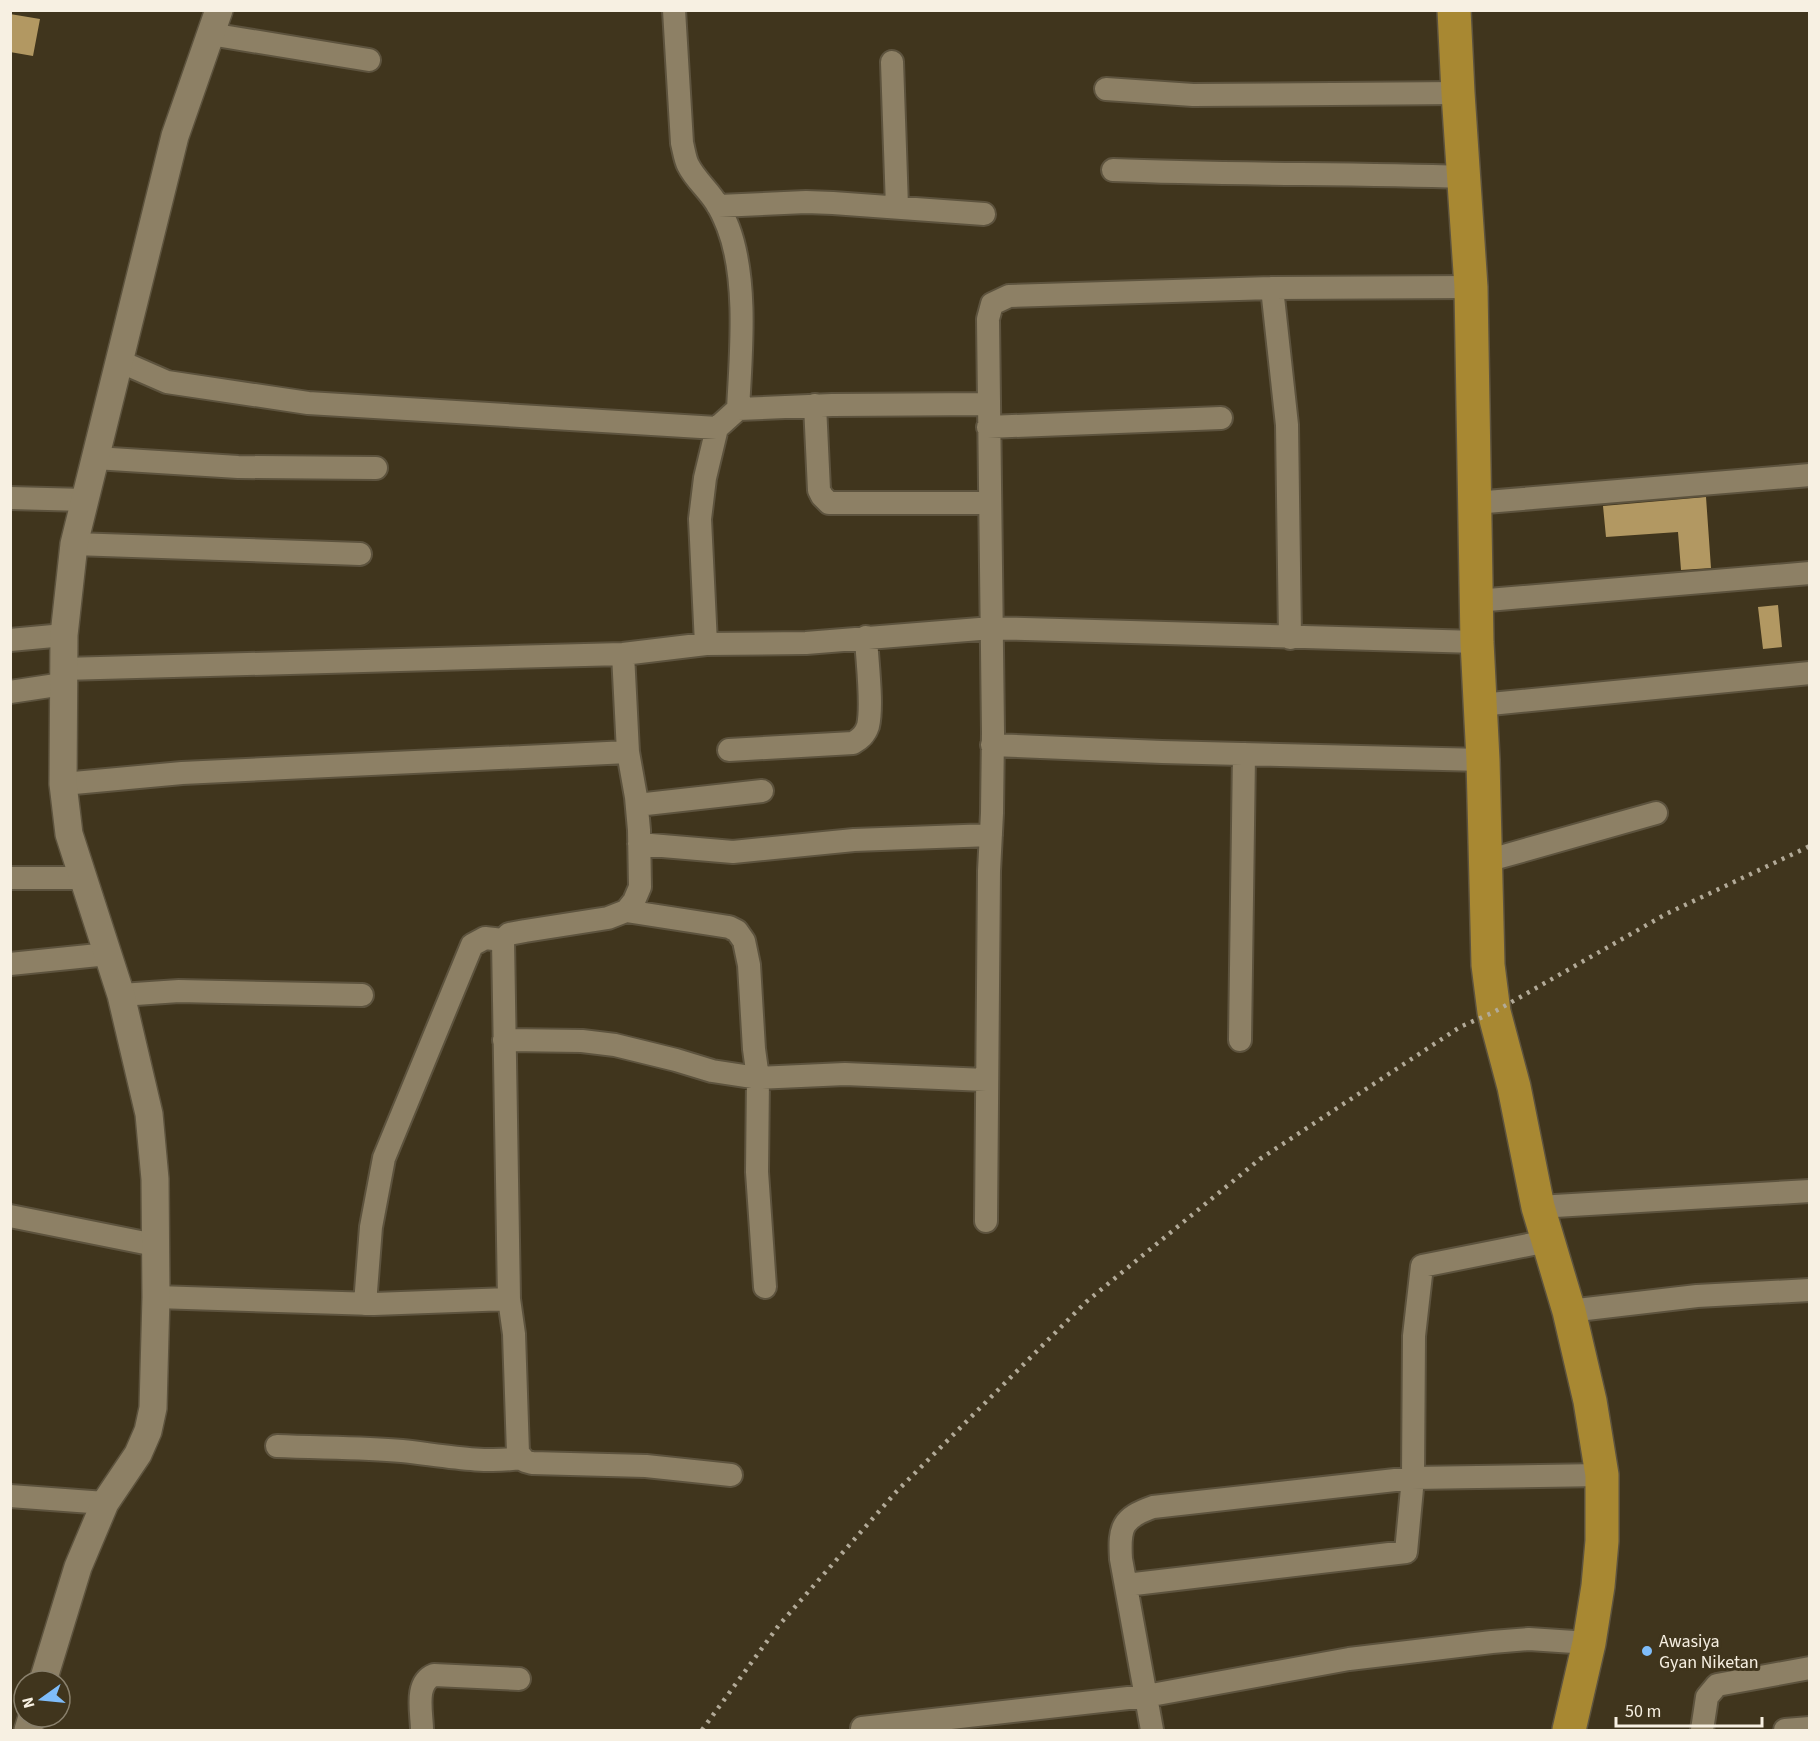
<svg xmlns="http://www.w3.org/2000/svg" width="1820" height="1741" font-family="'Source Sans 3',sans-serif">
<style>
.building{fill:#b29862}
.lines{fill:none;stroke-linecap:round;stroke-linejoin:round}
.minor-casing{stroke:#5d533e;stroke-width:26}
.tertiary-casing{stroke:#5d533e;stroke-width:30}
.primary-casing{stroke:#5d533e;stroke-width:36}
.minor{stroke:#8d8065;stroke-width:22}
.tertiary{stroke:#8d8065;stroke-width:27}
.primary{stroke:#a88832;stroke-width:33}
.rail{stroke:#b2aa98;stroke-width:4.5;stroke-dasharray:3 6;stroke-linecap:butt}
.poi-dot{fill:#7fbdfa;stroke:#40351d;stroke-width:2}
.labels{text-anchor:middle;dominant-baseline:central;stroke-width:6;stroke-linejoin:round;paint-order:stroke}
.poi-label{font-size:18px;fill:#f7f0e2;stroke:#40351d;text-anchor:start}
</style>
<rect width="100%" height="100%" fill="#40351d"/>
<path class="building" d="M 10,14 L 40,19 L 33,56 L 10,52 Z
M 1706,497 L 1711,568 L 1681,570 L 1678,532 L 1606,537 L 1603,506 Z
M 1778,605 L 1782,647 L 1763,649 L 1758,607 Z"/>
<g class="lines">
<g class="minor-casing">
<path id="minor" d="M 674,10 L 682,143 C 684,151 685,159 688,165 C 696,181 710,191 718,206 C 722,212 725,220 728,227 C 748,279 741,354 738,409 L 717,428 L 705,478 L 700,519 L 706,644
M 210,34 L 369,60
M 892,62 L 897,207
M 1106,89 L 1193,95 L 1458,93
M 1113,170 C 1229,175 1346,173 1463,177
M 719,206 L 806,202 L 833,203 L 984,214
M 1272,288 L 1287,425 L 1290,638
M 119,361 L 167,382 L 308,403 L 717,428
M 815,405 L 819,490 L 822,496 L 829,503 L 989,503
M 738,409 L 832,405 L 988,404
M 988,427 L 1221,418
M 95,458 L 238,467 L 376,468
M 10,498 L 85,500
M 1474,503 L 1810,475
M 74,544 L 360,554
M 1476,601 L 1810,573
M 10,640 L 64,635
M 63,669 L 623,654 L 706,644 L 806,643 L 992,628 L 1477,642
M 10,692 L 63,684
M 1480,705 L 1810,673
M 992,745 L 1162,752 L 1483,760
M 729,750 L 853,743 C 860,739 865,735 868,726 C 873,705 867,661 866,637
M 63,784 L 182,773 L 628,752
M 637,805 L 762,791
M 639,844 L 733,852 L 854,840 L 991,835
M 1486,861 L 1656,813
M 10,878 L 83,878
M 626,911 L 729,927 L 737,931 L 744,941 L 749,965 L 754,1049 L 758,1078 L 757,1172 L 765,1287
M 503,940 L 509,1299 L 514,1334 L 518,1453 L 525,1461 L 532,1463 L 646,1466 L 731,1475
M 10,964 L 108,954
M 121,995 L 179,991 L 362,995
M 504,1040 L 582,1041 L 615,1045 L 676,1060 L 712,1071 L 758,1078 L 845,1074 L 986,1080
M 1240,1040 L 1244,754
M 1538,1207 L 1810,1191
M 10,1216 L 155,1245
M 986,1221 L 989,871 L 992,813 L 993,732 L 988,319 L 992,304 L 1009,296 L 1272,288 L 1471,287
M 156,1297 L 374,1304 L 509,1299
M 365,1304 L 371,1227 L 384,1158 L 472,945 L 485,938 L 503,940 L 509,934 L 525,931 L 608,918 L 626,911 L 634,901 L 640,887 L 639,830 L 636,797 L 628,752 L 623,654
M 1569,1311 L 1697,1296 L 1810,1290
M 277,1446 C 319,1448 361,1447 402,1451 C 440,1455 482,1464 521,1458
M 10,1496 L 105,1503
M 1126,1585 L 1406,1552 L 1413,1478 L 1414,1336 L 1422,1266 L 1548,1241
M 862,1728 L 1146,1696 L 1349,1659 L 1492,1642 L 1529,1639 L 1589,1643
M 422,1730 C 422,1713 414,1683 434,1675 L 519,1679
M 1152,1730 L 1121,1559 C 1119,1527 1122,1518 1153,1507 L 1413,1478 L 1602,1475
M 1702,1730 L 1707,1697 L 1717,1685 L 1810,1668
M 1785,1730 L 1810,1728"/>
</g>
<g class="tertiary-casing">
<path id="tertiary" d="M 43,1681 L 78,1567 L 105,1503 L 138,1454 L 148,1431 L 153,1408 L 156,1297 L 155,1179 L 149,1114 L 121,995 L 69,834 L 63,784 L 64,635 L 74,544 L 175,136 L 219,10
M 28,1730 L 32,1717"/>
</g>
<g class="primary-casing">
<path id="primary" d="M 1454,10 L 1458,93 L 1471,287 L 1477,642 L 1483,760 L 1488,965 L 1494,1012 L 1514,1087 L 1538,1207 L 1569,1311 L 1590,1401 L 1602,1475 L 1602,1541 L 1598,1586 L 1589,1643 L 1569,1730"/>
</g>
<use href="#minor" class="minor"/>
<use href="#tertiary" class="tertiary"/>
<use href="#primary" class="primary"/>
<path class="rail" d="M 702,1730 L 779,1625 L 897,1491 L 1086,1302 L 1260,1159 L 1460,1027 L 1494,1012 L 1666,914 L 1810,846"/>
</g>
<circle class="poi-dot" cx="1647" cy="1651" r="6"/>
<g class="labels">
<g class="poi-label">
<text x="1659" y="1641">Awasiya<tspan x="1659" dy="21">Gyan Niketan</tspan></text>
</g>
</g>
<rect width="1820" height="1741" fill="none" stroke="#f7f0e2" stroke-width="24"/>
<g transform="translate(42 1699) rotate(255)"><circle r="28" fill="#40351d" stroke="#89806c" stroke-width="1.5"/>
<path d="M0-4.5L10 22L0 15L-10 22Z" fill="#7fbdfa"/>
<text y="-9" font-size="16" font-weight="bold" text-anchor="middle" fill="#f7f0e2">N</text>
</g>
<path d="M1616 1717v9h146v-9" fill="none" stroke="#f7f0e2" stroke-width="3"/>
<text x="1625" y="1717" font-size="18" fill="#f7f0e2" stroke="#40351d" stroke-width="4.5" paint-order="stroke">50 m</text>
</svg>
